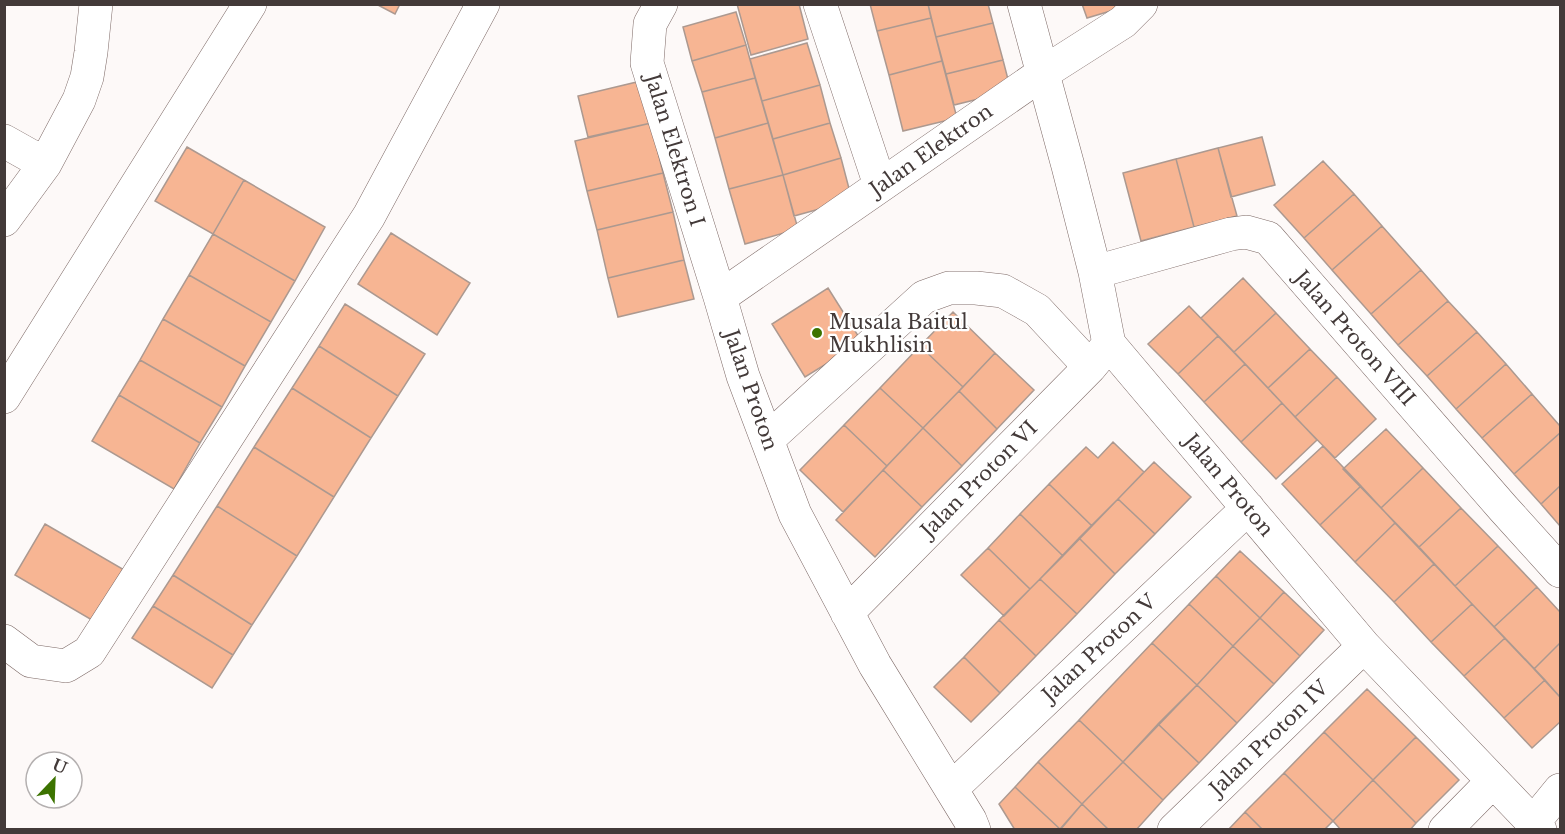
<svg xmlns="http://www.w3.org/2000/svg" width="1565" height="834" font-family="'Libre Baskerville',serif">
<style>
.building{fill:#f7b593;stroke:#ac9990;stroke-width:1.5}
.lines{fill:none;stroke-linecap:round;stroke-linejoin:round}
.minor-casing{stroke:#7d6966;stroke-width:34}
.minor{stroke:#fff;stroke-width:33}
.poi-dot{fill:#3c7300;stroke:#fff;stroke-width:2}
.labels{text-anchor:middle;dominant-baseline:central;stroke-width:4.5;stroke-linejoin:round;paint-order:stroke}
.street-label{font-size:20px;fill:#433a39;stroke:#fff}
.poi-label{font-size:20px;fill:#433a39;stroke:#fff;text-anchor:start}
</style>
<rect width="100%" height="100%" fill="#fdf9f8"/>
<path class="building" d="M 376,4 L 400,4 L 395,14 Z
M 737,4 L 799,4 L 808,39 L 751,55 Z
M 870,4 L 928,4 L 931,18 L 877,31 Z
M 928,4 L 988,4 L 993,23 L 936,37 Z
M 1082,4 L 1134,4 L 1087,18 Z
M 736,12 L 746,45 L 692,61 L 683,27 Z
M 931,18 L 942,61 L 889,75 L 877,31 Z
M 993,23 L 1003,60 L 946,74 L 936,37 Z
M 807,43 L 820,85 L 762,101 L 750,59 Z
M 746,45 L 755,78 L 702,92 L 692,61 Z
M 1003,60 L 1011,91 L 954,105 L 946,74 Z
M 942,61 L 957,118 L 903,131 L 889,75 Z
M 755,78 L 768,123 L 715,138 L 702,92 Z
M 641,81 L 651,123 L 588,137 L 578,96 Z
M 820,85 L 830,123 L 773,139 L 762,101 Z
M 651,123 L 663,173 L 587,191 L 575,141 Z
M 768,123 L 783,175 L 729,189 L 715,138 Z
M 830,123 L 841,158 L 783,175 L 773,139 Z
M 1262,137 L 1275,185 L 1231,197 L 1218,148 Z
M 187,147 L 244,180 L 213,234 L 155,201 Z
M 1218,148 L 1237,216 L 1194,227 L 1176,159 Z
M 841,158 L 852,200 L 794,216 L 783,175 Z
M 1176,159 L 1194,227 L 1141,241 L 1123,173 Z
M 1323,161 L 1354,194 L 1304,238 L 1274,205 Z
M 663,173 L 673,212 L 597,230 L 587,191 Z
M 783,175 L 798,229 L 745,244 L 729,189 Z
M 244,180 L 325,227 L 295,281 L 213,234 Z
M 1354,194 L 1382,226 L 1332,270 L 1304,238 Z
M 673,212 L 684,260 L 608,278 L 597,230 Z
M 1382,226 L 1421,270 L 1371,314 L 1332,270 Z
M 391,233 L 470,283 L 437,335 L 358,284 Z
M 213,234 L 295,281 L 271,322 L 189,275 Z
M 684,260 L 694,299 L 618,317 L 608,278 Z
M 1421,270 L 1448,301 L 1398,345 L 1371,314 Z
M 189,275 L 271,322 L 245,366 L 163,319 Z
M 1243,278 L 1276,313 L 1234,352 L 1201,318 Z
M 828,288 L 862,342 L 805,377 L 772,324 Z
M 1448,301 L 1477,332 L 1427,376 L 1398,345 Z
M 345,304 L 425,354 L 398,396 L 319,346 Z
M 1189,306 L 1218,336 L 1178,374 L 1148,344 Z
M 953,312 L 995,353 L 963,387 L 920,346 Z
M 1276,313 L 1310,349 L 1268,388 L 1234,352 Z
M 163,319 L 245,366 L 222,407 L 140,360 Z
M 1477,332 L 1506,364 L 1456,409 L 1427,376 Z
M 1218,336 L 1245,364 L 1204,402 L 1178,374 Z
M 319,346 L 398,396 L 371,438 L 292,388 Z
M 920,346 L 963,387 L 923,428 L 880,388 Z
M 1310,349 L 1337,377 L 1295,417 L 1268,388 Z
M 995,353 L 1034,390 L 997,429 L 959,391 Z
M 140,360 L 222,407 L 200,443 L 119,395 Z
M 1245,364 L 1282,403 L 1241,442 L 1204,402 Z
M 1506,364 L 1532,394 L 1482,438 L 1456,409 Z
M 1337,377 L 1376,419 L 1335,458 L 1295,417 Z
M 292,388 L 371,438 L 334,497 L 254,447 Z
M 880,388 L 923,428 L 887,466 L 844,425 Z
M 959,391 L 997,429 L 962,466 L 923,428 Z
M 1532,394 L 1560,426 L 1560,433 L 1514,474 L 1482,438 Z
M 119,395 L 200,443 L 174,489 L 92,441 Z
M 1282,403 L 1317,440 L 1276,479 L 1241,442 Z
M 844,425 L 887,466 L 843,512 L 800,470 Z
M 923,428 L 962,466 L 922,507 L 883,470 Z
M 1386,429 L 1423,468 L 1381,508 L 1343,469 Z
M 1560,433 L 1560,486 L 1541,504 L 1514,474 Z
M 1113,442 L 1144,472 L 1092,526 L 1049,484 L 1086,447 L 1098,458 Z
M 1323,446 L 1361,486 L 1320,525 L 1282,484 Z
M 254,447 L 334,497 L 297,556 L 217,506 Z
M 1154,462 L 1191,497 L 1155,534 L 1118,499 Z
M 1423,468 L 1461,508 L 1419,547 L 1381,508 Z
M 883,470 L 922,507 L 875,557 L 836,520 Z
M 1049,484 L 1092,526 L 1063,556 L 1020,514 Z
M 1361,486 L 1395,523 L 1355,562 L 1320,525 Z
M 1560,486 L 1560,526 L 1541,504 Z
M 1118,499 L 1155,534 L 1115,574 L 1079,538 Z
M 217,506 L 297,556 L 252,625 L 173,575 Z
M 1461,508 L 1498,546 L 1455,586 L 1419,547 Z
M 1020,514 L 1063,556 L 1030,589 L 988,548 Z
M 1395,523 L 1434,564 L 1394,602 L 1355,562 Z
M 45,524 L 126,571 L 97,623 L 15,575 Z
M 1079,538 L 1115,574 L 1077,614 L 1040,579 Z
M 1498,546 L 1537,587 L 1494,627 L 1455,586 Z
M 988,548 L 1030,589 L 1004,616 L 961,575 Z
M 1240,551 L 1284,592 L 1260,618 L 1216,576 Z
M 1434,564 L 1472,604 L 1431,642 L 1394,602 Z
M 173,575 L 252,625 L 233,655 L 153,606 Z
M 1216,576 L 1260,618 L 1233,646 L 1189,604 Z
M 1040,579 L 1077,614 L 1036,656 L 999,620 Z
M 1537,587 L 1560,612 L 1560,643 L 1534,669 L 1494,627 Z
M 1284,592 L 1324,630 L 1300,656 L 1260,618 Z
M 1189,604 L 1233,646 L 1197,685 L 1152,643 Z
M 1472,604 L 1505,638 L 1464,676 L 1431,642 Z
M 153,606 L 233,655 L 212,688 L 132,638 Z
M 1260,618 L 1300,656 L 1274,684 L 1233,646 Z
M 999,620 L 1036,656 L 1000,693 L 964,657 Z
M 1505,638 L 1545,680 L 1504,718 L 1464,676 Z
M 1152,643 L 1197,685 L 1123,762 L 1079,720 Z
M 1560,643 L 1560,697 L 1534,669 Z
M 1233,646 L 1274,684 L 1237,723 L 1197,685 Z
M 964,657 L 1000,693 L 971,722 L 934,687 Z
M 1545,680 L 1560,697 L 1560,722 L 1532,748 L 1504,718 Z
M 1197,685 L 1237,723 L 1199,763 L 1158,724 Z
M 1367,689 L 1416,737 L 1373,780 L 1324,732 Z
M 1079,720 L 1123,762 L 1082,804 L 1038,762 Z
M 1158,724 L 1199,763 L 1163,800 L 1123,762 Z
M 1324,732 L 1373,780 L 1333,821 L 1284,773 Z
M 1416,737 L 1459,780 L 1416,823 L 1373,780 Z
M 1038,762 L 1082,804 L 1060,829 L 1015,787 Z
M 1123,762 L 1163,800 L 1136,830 L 1109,830 L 1082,804 Z
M 1284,773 L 1333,821 L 1324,830 L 1263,830 L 1245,812 Z
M 1373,780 L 1416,823 L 1410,830 L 1341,830 L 1333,821 Z
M 1015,787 L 1060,829 L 1015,830 L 999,804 Z
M 1082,804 L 1109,830 L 1060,830 Z
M 1245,812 L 1263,830 L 1228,830 Z"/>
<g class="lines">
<g class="minor-casing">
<path id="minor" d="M 661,4 L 650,24 L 647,63 L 720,297 L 743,376 L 795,514 L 875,665 L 970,820 L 974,830
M 820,4 L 880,185
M 1024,4 L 1068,166 L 1095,272 L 1109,344 L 1364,646 L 1540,830
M 4,141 L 45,164
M 4,220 L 45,164 L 79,100 L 87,77 L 91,52 L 96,4
M 1095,272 L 1231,234 L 1246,232 L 1268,238 L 1503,508 L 1560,571
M 720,297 L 1043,73 L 1123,22 L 1141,4
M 4,397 L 250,4
M 767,440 L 924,297 L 949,288 L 976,288 L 1003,291 L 1037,310 L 1090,367
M 847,613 L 1090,367 L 1104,350
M 4,641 L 31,661 L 66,666 L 89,652 L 369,216 L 483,4
M 951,789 L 1248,508
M 1533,823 L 1560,790
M 1174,830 L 1364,646
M 1445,830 L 1493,781"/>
</g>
<use href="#minor" class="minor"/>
</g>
<circle class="poi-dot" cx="817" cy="333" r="6"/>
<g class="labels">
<g class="street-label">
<text transform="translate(675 150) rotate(73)">Jalan Elektron I</text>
<text transform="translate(931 150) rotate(-35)">Jalan Elektron</text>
<text transform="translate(1355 338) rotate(49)">Jalan Proton VIII</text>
<text transform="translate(751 390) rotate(71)">Jalan Proton</text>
<text transform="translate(979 479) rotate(-45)">Jalan Proton VI</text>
<text transform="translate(1229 485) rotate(50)">Jalan Proton</text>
<text transform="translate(1099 648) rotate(-43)">Jalan Proton V</text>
<text transform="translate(1269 738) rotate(-44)">Jalan Proton IV</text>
</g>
<g class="poi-label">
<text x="829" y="322">Musala Baitul<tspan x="829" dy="23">Mukhlisin</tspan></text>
</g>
</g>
<rect width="1565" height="834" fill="none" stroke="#433a39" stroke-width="12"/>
<g transform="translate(54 780) rotate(23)"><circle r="28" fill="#ffffff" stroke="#b4b0b0" stroke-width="1.5"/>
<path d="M0-4.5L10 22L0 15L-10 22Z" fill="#3c7300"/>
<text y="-9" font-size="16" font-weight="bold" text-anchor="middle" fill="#433a39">U</text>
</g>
</svg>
